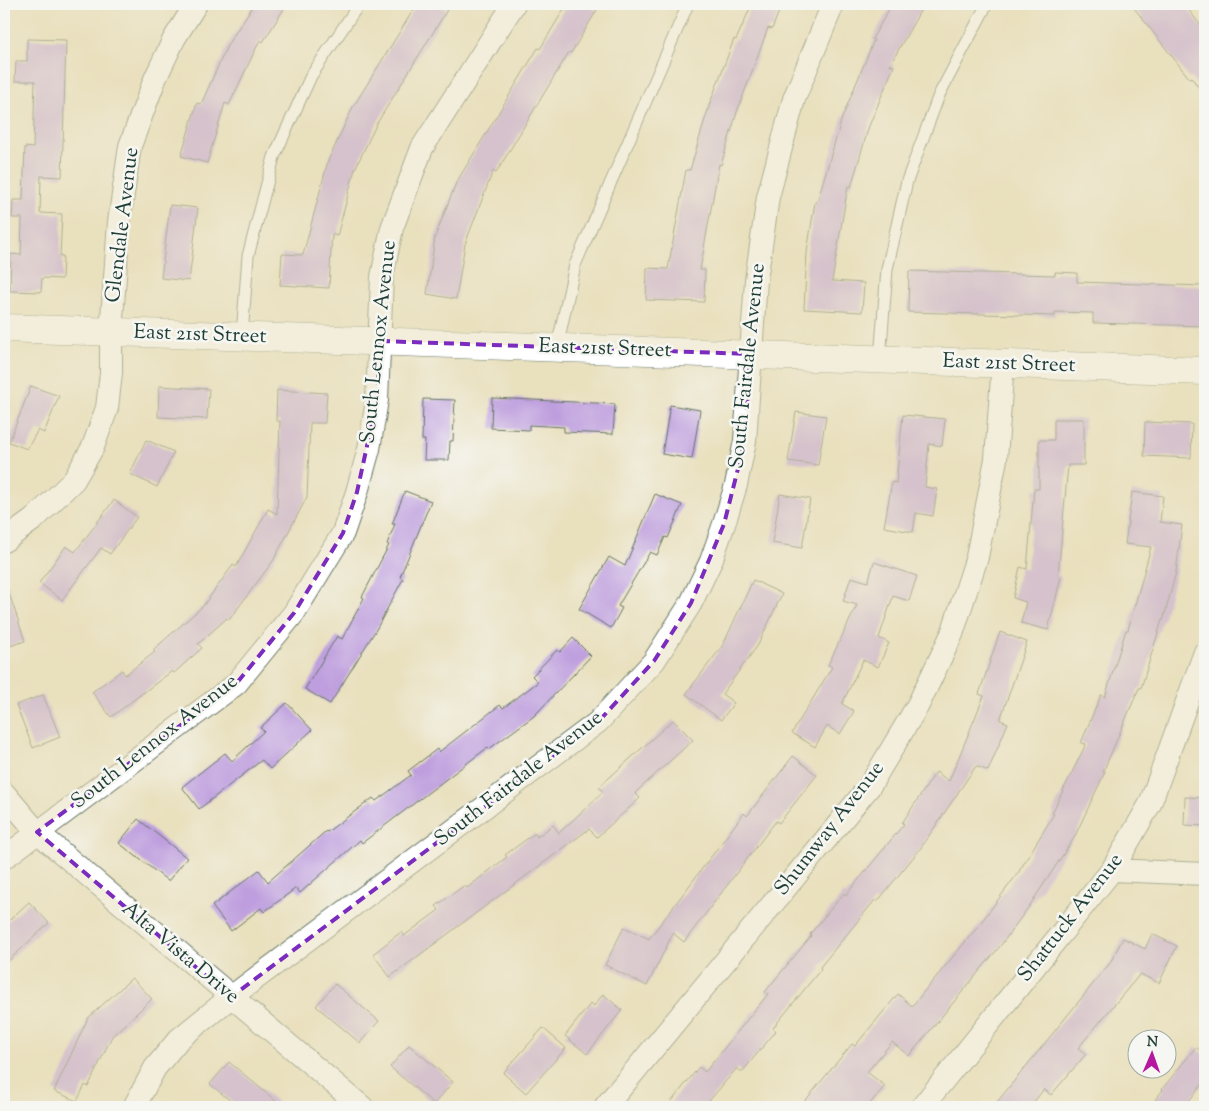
<svg xmlns="http://www.w3.org/2000/svg" width="1209" height="1111" font-family="'Sorts Mill Goudy',serif">
<style>
.building{fill:#be9ede}
.lines{fill:none;stroke-linecap:round;stroke-linejoin:round}
.lane-casing{stroke:#667664;stroke-width:13}
.street-casing{stroke:#667664;stroke-width:24}
.secondary-casing{stroke:#667664;stroke-width:29}
.lane{stroke:#fff;stroke-width:11}
.street{stroke:#fff;stroke-width:22}
.secondary{stroke:#fff;stroke-width:28}
.marked{fill:none;stroke:#7b2cbf;stroke-width:4;stroke-dasharray:10 6;stroke-linejoin:round}
.labels{text-anchor:middle;dominant-baseline:central;stroke-width:5;stroke-linejoin:round;paint-order:stroke}
.street-label{font-size:21px;fill:#1f3d34;stroke:#f6f6f2}
</style>
<rect width="100%" height="100%" fill="#f6f6f2"/>
<filter id="ink" filterUnits="userSpaceOnUse"><feTurbulence type="fractalNoise" baseFrequency=".02" numOctaves="2"/><feDisplacementMap in="SourceGraphic" scale="10" xChannelSelector="R" yChannelSelector="G"/><feConvolveMatrix kernelMatrix="1 2 1 2 8 2 1 2 1" color-interpolation-filters="sRGB"/></filter>
<filter id="wash" filterUnits="userSpaceOnUse"><feTurbulence type="fractalNoise" baseFrequency=".0096" numOctaves="4" result="noise"/><feDisplacementMap in="SourceGraphic" scale="20" xChannelSelector="R" yChannelSelector="G"/><feGaussianBlur stdDeviation="1.12" result="paint"/><feColorMatrix in="noise" values="0 0 0 0 0 0 0 0 0 0 0 0 0 0 0 0 0 1.4 0 .05"/><feComposite in="paint" operator="in"/></filter>
<g filter="url(#wash)">
<rect width="100%" height="100%" fill="#e9e0be"/>
<g id="blocks">
<path class="building" d="M 254,4 L 287,4 L 263,42 L 260,40 L 229,105 L 225,103 L 207,163 L 181,156 L 197,103 L 201,104 L 228,44 Z
M 417,4 L 436,4 L 447,10 L 377,123 L 355,169 L 337,236 L 332,234 L 329,288 L 280,285 L 282,254 L 303,255 L 328,161 L 353,107 Z
M 567,4 L 586,4 L 597,10 L 571,53 L 569,52 L 496,173 L 493,171 L 465,244 L 456,299 L 427,294 L 435,237 L 456,183 L 538,48 L 540,49 Z
M 752,4 L 782,4 L 772,29 L 768,28 L 737,112 L 721,165 L 719,164 L 700,270 L 705,270 L 704,302 L 646,300 L 647,268 L 668,269 L 686,170 L 690,170 L 709,106 L 734,39 L 736,40 Z
M 892,4 L 924,4 L 890,65 L 894,66 L 869,126 L 851,187 L 848,186 L 832,281 L 864,283 L 862,312 L 804,309 L 807,252 L 815,202 L 817,202 L 842,118 L 874,40 L 872,39 Z
M 1131,4 L 1184,4 L 1205,31 L 1205,96 L 1191,77 L 1189,78 Z
M 27,39 L 66,40 L 62,177 L 41,176 L 40,213 L 62,214 L 60,256 L 63,256 L 62,279 L 42,278 L 41,292 L 10,291 L 11,254 L 21,255 L 22,218 L 12,218 L 13,200 L 23,200 L 25,147 L 33,148 L 35,81 L 15,81 L 16,61 L 27,61 Z
M 170,205 L 198,208 L 189,281 L 161,278 Z
M 909,271 L 1055,275 L 1055,272 L 1077,273 L 1077,282 L 1205,286 L 1205,326 L 1093,323 L 1093,313 L 1055,312 L 1055,316 L 908,312 Z
M 31,386 L 59,396 L 44,433 L 38,430 L 27,449 L 9,442 Z
M 159,386 L 209,389 L 207,419 L 158,417 Z
M 277,390 L 327,393 L 325,423 L 310,423 L 307,497 L 273,561 L 229,620 L 227,618 L 198,644 L 202,648 L 174,673 L 172,671 L 111,717 L 92,692 L 122,670 L 125,675 L 155,652 L 153,650 L 203,606 L 233,565 L 236,567 L 268,509 L 277,514 L 280,421 L 276,421 Z
M 492,398 L 615,404 L 613,434 L 564,432 L 564,427 L 529,425 L 529,430 L 491,428 Z
M 423,399 L 455,400 L 453,441 L 450,441 L 449,460 L 424,460 L 425,440 L 422,440 Z
M 670,405 L 700,410 L 692,459 L 662,454 Z
M 796,412 L 826,416 L 818,465 L 788,461 Z
M 903,415 L 945,419 L 942,446 L 929,444 L 925,487 L 937,489 L 933,516 L 916,513 L 913,532 L 884,527 L 892,482 L 896,483 Z
M 1054,419 L 1084,419 L 1084,465 L 1068,465 L 1058,576 L 1061,577 L 1048,630 L 1021,623 L 1026,602 L 1013,598 L 1020,567 L 1027,569 L 1034,489 L 1039,489 L 1039,440 L 1054,440 Z
M 1145,422 L 1192,424 L 1191,458 L 1144,456 Z
M 146,440 L 174,452 L 157,487 L 130,474 Z
M 405,491 L 431,501 L 400,577 L 403,579 L 377,628 L 330,704 L 305,689 L 337,636 L 342,639 L 364,598 L 362,597 L 389,545 L 387,544 L 395,524 L 392,524 Z
M 1132,492 L 1163,496 L 1160,522 L 1182,525 L 1176,572 L 1163,621 L 1162,620 L 1141,688 L 1139,688 L 1103,772 L 1105,772 L 1074,838 L 1030,905 L 1001,945 L 909,1056 L 892,1042 L 867,1072 L 885,1086 L 867,1107 L 800,1107 L 852,1044 L 855,1046 L 898,994 L 912,1006 L 976,929 L 1018,873 L 1054,814 L 1052,813 L 1086,744 L 1081,743 L 1101,695 L 1105,697 L 1126,630 L 1128,630 L 1151,547 L 1125,544 Z
M 655,494 L 682,505 L 668,538 L 665,537 L 657,555 L 650,552 L 618,606 L 622,608 L 611,628 L 579,609 L 609,557 L 625,566 Z
M 780,494 L 810,499 L 802,548 L 772,543 Z
M 114,500 L 137,517 L 110,554 L 101,548 L 62,600 L 39,583 L 66,546 L 75,552 Z
M 874,562 L 917,576 L 909,601 L 893,596 L 879,638 L 889,643 L 878,667 L 863,660 L 842,704 L 854,711 L 840,734 L 827,726 L 815,747 L 792,733 L 832,667 L 828,665 L 857,605 L 843,601 L 851,577 L 868,582 Z
M 753,580 L 782,594 L 758,645 L 722,694 L 734,703 L 721,720 L 686,694 L 723,645 Z
M 7,587 L 25,641 L 4,648 L 4,588 Z
M 1000,632 L 1027,642 L 1000,720 L 1008,723 L 988,771 L 976,766 L 920,849 L 877,902 L 875,900 L 820,967 L 821,969 L 773,1028 L 776,1031 L 742,1072 L 737,1068 L 704,1107 L 667,1107 L 699,1067 L 705,1072 L 768,994 L 765,992 L 811,936 L 810,934 L 844,893 L 846,895 L 904,824 L 902,823 L 936,772 L 949,781 L 984,696 L 979,694 Z
M 573,638 L 591,656 L 534,716 L 489,749 L 487,748 L 362,843 L 360,840 L 300,893 L 296,888 L 264,912 L 261,908 L 231,931 L 212,906 L 259,870 L 268,882 L 326,831 L 327,832 L 373,798 L 376,801 L 411,775 L 408,771 L 437,749 L 439,752 L 500,705 L 503,708 L 538,682 L 532,676 L 557,650 L 560,652 Z
M 43,695 L 60,737 L 33,748 L 16,705 Z
M 287,703 L 312,730 L 270,769 L 262,760 L 199,809 L 182,787 L 225,753 L 232,761 L 264,731 L 260,728 Z
M 673,720 L 693,740 L 635,793 L 640,798 L 597,837 L 589,829 L 390,977 L 373,954 L 401,932 L 404,936 L 439,910 L 436,906 L 465,885 L 467,888 L 507,857 L 505,855 L 535,833 L 537,837 L 553,825 L 559,833 L 603,792 L 599,787 Z
M 793,756 L 817,775 L 779,823 L 776,821 L 684,942 L 673,933 L 647,986 L 605,965 L 624,927 L 649,939 L 744,813 L 747,816 Z
M 1185,797 L 1205,798 L 1205,826 L 1184,825 Z
M 138,819 L 187,858 L 168,881 L 119,843 Z
M 29,902 L 49,923 L 4,965 L 4,925 Z
M 1152,934 L 1177,946 L 1159,983 L 1140,974 L 1078,1048 L 1086,1054 L 1051,1095 L 1044,1089 L 1030,1107 L 993,1107 L 1110,963 L 1123,938 L 1145,949 Z
M 132,978 L 152,999 L 112,1036 L 88,1087 L 85,1085 L 77,1101 L 54,1091 L 88,1018 Z
M 335,984 L 379,1021 L 360,1043 L 316,1006 Z
M 603,994 L 622,1010 L 587,1054 L 565,1036 L 591,1003 L 594,1006 Z
M 543,1028 L 566,1048 L 526,1093 L 503,1073 Z
M 409,1045 L 453,1082 L 434,1104 L 390,1067 Z
M 1196,1047 L 1205,1055 L 1205,1081 L 1184,1107 L 1149,1107 L 1163,1090 L 1162,1089 Z
M 229,1062 L 283,1107 L 238,1107 L 210,1084 Z"/>
</g>
</g>
<g filter="url(#ink)">
<use href="#blocks" fill-opacity="0" stroke="#667664" stroke-width="1"/>
<g class="lines">
<g class="lane-casing">
<path id="lane" d="M 242,336 L 248,256 L 274,157 L 311,76 L 359,4
M 557,347 L 575,265 L 688,4
M 880,359 L 887,269 L 907,181 L 939,95 L 987,4"/>
</g>
<g class="street-casing">
<path id="street" d="M 4,541 L 34,519 L 74,480 L 93,447 L 107,408 L 111,373 L 111,332 L 119,222 L 130,146 L 155,79 L 174,39 L 196,4
M 4,793 L 37,832 L 362,1107
M 4,858 L 236,684 L 294,613 L 343,533 L 357,492 L 369,449 L 377,400 L 382,277 L 392,228 L 422,148 L 514,4
M 1112,870 L 1205,874
M 134,1107 L 155,1068 L 179,1039 L 231,997 L 598,722 L 654,661 L 691,603 L 711,561 L 724,524 L 736,485 L 745,441 L 756,280 L 768,197 L 794,99 L 833,4
M 605,1107 L 869,787 L 918,705 L 952,634 L 977,557 L 996,459 L 1003,363
M 922,1107 L 1112,870 L 1150,804 L 1205,652"/>
</g>
<g class="secondary-casing">
<path id="secondary" d="M 4,328 L 1205,371"/>
</g>
<use href="#lane" class="lane"/>
<use href="#street" class="street"/>
<use href="#secondary" class="secondary"/>
</g>
</g>
<path d="M0 0H1209V1111H0ZM 380,341 L 750,354 L 745,441 L 724,524 L 691,603 L 654,661 L 598,722 L 231,997 L 37,832 L 236,684 L 294,613 L 343,533 L 357,492 L 377,400 Z" fill="#e9e0be" fill-opacity=".55" fill-rule="evenodd"/>
<path class="marked" d="M 380,341 L 750,354 L 745,441 L 724,524 L 691,603 L 654,661 L 598,722 L 231,997 L 37,832 L 236,684 L 294,613 L 343,533 L 357,492 L 377,400 Z"/>
<g class="labels">
<g class="street-label">
<text transform="translate(123 225) rotate(-83)">Glendale Avenue</text>
<text transform="translate(200 335) rotate(2)">East 21st Street</text>
<text transform="translate(379 342) rotate(-84)">South Lennox Avenue</text>
<text transform="translate(605 349) rotate(2)">East 21st Street</text>
<text transform="translate(1009 364) rotate(2)">East 21st Street</text>
<text transform="translate(748 366) rotate(-84)">South Fairdale Avenue</text>
<text transform="translate(155 742) rotate(-38)">South Lennox Avenue</text>
<text transform="translate(519 779) rotate(-38)">South Fairdale Avenue</text>
<text transform="translate(830 829) rotate(-52)">Shumway Avenue</text>
<text transform="translate(1071 918) rotate(-52)">Shattuck Avenue</text>
<text transform="translate(180 953) rotate(40)">Alta Vista Drive</text>
</g>
</g>
<rect width="1209" height="1111" fill="none" stroke="#f6f6f2" stroke-width="20"/>
<g transform="translate(1152 1054) rotate(2)"><circle r="24" fill="#f6f6f2" stroke="#a0aca6"/>
<path d="M0-4L9 19L0 12L-9 19Z" fill="#b5179e"/>
<text y="-8" font-size="14" font-weight="bold" text-anchor="middle" fill="#1f3d34">N</text>
</g>
</svg>
